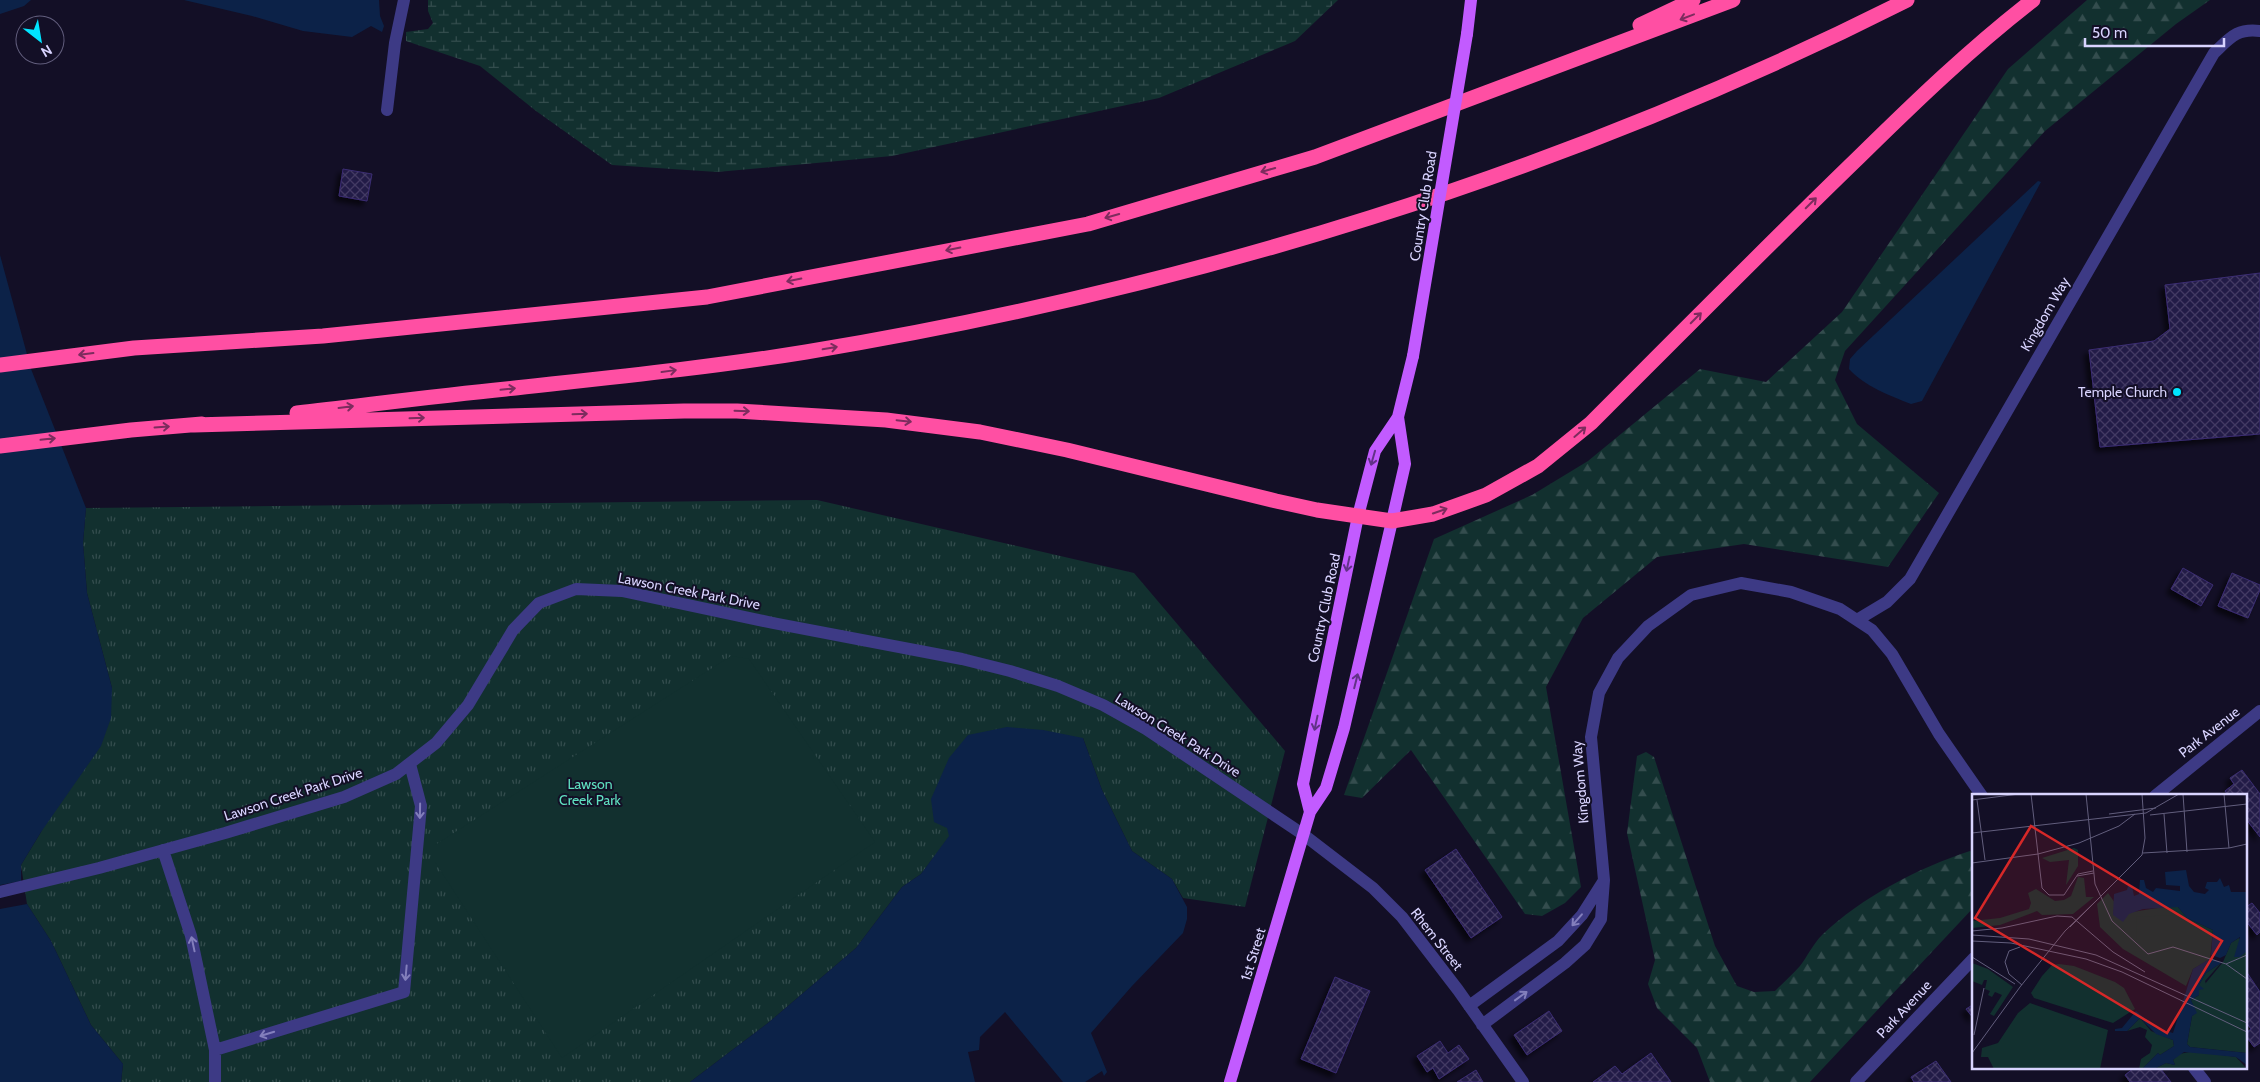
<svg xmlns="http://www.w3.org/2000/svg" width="2260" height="1082" font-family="Cabin,sans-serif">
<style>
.forest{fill:url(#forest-firs)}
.wetland{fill:url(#wetland-marsh)}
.park{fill:url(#park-tufts)}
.pitch{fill:#12302f}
.water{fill:#0c2248}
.building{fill:url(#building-cross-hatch);stroke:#3b2d73;filter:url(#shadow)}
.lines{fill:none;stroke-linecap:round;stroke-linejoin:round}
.minor{stroke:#3d3a85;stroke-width:12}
.major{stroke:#c25bff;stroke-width:12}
.highway{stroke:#ff4fa3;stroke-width:15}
.major-bridge{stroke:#c25bff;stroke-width:12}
.oneway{stroke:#7d2c5e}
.oneway2{stroke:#623188}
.oneway3{stroke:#837fbc}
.poi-dot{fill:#00e5ff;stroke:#130f26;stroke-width:2}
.labels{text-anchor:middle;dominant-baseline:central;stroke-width:4;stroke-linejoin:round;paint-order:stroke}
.street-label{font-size:14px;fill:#d9d4ff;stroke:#130f26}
.poi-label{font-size:14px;fill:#d9d4ff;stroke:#130f26;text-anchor:end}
.park-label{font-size:14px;fill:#5fe0c0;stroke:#130f26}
.inset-road{fill:none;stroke:#625e7d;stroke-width:1}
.view{fill:#d62828;fill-opacity:0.15;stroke:#d62828;stroke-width:2.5}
.inset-edge{fill:none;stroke:#d9d4ff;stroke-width:2.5}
</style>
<defs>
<pattern id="forest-firs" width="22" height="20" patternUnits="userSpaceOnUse" patternTransform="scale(1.25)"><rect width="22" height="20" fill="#12302f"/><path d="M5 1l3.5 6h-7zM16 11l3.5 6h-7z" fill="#344d4e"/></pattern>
<pattern id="wetland-marsh" width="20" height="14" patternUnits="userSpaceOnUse" patternTransform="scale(1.25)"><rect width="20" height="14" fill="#12302f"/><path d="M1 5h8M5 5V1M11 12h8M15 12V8" fill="none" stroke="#344d4e"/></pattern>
<pattern id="park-tufts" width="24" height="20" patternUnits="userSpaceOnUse" patternTransform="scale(1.25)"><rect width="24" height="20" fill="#12302f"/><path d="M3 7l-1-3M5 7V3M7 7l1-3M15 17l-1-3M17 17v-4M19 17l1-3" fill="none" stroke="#344d4e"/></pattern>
<pattern id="building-cross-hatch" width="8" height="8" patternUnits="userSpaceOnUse" patternTransform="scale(1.25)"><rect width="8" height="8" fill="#241b47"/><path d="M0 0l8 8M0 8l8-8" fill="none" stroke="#433b63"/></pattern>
<filter id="shadow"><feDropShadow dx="-4.5" dy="4.5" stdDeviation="2.5" flood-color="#0009"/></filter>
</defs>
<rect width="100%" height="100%" fill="#130f26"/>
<path class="forest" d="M 2087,0 L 2210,0 L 2176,24 L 2045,131 L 1845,351 L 1835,380 L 1857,424 L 1939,493 L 1888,567 L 1744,544 L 1657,557 L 1583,618 L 1546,687 L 1581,887 L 1565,903 L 1542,916 L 1525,914 L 1411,750 L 1362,798 L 1344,795 L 1434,539 L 1532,495 L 1588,461 L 1700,369 L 1766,382 L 1842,312 L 2008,69 Z
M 1646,752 L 1654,757 L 1715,946 L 1737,986 L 1754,992 L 1775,991 C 1783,983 1792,975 1800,966 C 1807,957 1813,944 1822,935 C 1862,897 1918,868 1970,851 L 1974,853 L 1974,907 L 1810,1082 L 1710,1082 L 1697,1048 L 1657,1008 L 1648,984 L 1655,960 L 1627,833 L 1637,756 Z"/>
<path class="wetland" d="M 428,0 L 1338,0 L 1295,41 L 1159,98 L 892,156 L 717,172 L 612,165 L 536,111 L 480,66 L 406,41 L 406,32 L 428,29 L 433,23 L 428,11 Z"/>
<path class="park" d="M 817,500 L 1134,573 L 1285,751 L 1245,907 L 1183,898 L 1172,879 L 1132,851 L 1102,790 L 1083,738 L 948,828 L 950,836 L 921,874 L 902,887 L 856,948 L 768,1023 L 690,1082 L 121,1082 L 123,1064 L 91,1025 L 51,941 L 27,904 L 21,865 L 41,832 L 112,688 L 87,593 L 83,543 L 86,508 Z"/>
<path class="pitch" d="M 731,656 L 749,659 L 875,842 L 562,1058 L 435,862 L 435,845 Z"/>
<path class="water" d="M 0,0 L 31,0 L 24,6 L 0,14 Z
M 184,0 L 379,0 L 380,16 L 384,26 L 382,32 L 371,26 L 352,37 L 303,31 L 252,16 Z
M 2038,181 L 2041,182 L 1922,401 L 1911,404 C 1891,396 1864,386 1849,369 L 1850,359 L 1857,351 Z
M 0,255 L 31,369 L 86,508 L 83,543 L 87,593 L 112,688 L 111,718 L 101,746 L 41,832 L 21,865 L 21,881 L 0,885 Z
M 1007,727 L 1043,730 L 1083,738 L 1102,790 L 1132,851 L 1172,879 L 1187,907 L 1187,919 L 1183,933 L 1132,986 L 1091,1033 L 1107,1072 L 1104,1076 L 1102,1071 L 1085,1082 L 1063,1082 L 1005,1012 L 980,1037 L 979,1050 L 968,1052 L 975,1082 L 690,1082 L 768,1023 L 856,948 L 902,887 L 921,874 L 949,836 L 947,828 L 934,822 L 931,799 L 949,758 L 968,735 Z
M 27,904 L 51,941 L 91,1025 L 123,1064 L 121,1082 L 0,1082 L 0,909 Z"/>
<path class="building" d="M 343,169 L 372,174 L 367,201 L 339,196 Z
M 2260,273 L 2260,434 L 2100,447 L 2089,350 L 2154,341 L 2170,329 L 2165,285 Z
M 2183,568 L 2213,585 L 2201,606 L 2171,589 Z
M 2232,573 L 2260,585 L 2260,590 L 2248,618 L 2218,606 Z
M 2242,770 L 2260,794 L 2260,837 L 2246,819 L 2246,796 L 2229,796 L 2225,791 L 2234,784 L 2230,778 Z
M 1456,849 L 1502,917 L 1471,938 L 1425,870 Z
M 2252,903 L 2260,913 L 2260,932 L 2257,935 L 2246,921 L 2246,907 Z
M 2246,971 L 2260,992 L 2260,1043 L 2254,1047 L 2246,1036 L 2246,1033 L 2251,1029 L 2246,1022 Z
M 1335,977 L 1370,991 L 1336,1073 L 1301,1059 Z
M 1974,1004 L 1974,1019 L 1966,1009 Z
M 1549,1011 L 1562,1031 L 1527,1055 L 1514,1035 Z
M 1440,1041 L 1448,1053 L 1459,1045 L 1469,1059 L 1439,1079 L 1433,1068 L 1427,1072 L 1417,1056 Z
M 1651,1053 L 1671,1082 L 1593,1082 L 1615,1066 L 1622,1074 Z
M 1936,1061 L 1951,1082 L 1914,1082 L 1911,1077 Z
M 2134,1068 L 2160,1068 L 2171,1082 L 2130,1082 L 2125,1075 Z
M 1476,1070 L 1483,1082 L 1457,1082 Z"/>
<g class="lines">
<path class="minor" d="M 387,110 L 395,43 L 404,0
M 1857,620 L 1887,602 L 1910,579 L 2214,53 C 2230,38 2237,28 2260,31
M 2155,796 L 2260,711
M 163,850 L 191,936 L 215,1050 L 404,992 L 421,806 L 410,764
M 0,892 L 99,868 L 225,833 L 344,797 L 396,774 L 436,743 L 468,705 L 513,630 L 539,603 L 576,589 L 622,591 L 773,623 L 962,659 L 1010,671 L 1058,686 L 1103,705 L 1146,729 L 1304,835 L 1373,888 L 1402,917 L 1458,990 L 1523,1082
M 1469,1006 L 1558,941 L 1582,915 L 1603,882
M 1482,1025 L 1565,963 L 1585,945 L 1601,919 L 1604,880 L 1591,737 L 1599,693 L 1618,658 L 1648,626 L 1691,595 L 1741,583 L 1791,592 L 1840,609 L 1872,630 L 1892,654 L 1939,734 L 1982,796
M 2194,1068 L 2205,1082
M 215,1082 L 215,1050
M 1856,1082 L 1974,958"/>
<path class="major" d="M 1467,34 L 1471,0
M 1310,812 L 1303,784 L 1358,516 L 1375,451 L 1398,417 L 1413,356
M 1230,1082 L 1310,812 L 1326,788 L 1344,728 L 1392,521 L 1405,464 L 1398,417"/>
<path class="highway" d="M 1640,25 L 1693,0
M 0,365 L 134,348 L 323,336 L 707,297 L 1088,224 L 1315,157 L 1733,0
M 297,413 C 367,405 436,396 506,389 C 606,378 707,368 806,352 C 1187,289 1563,174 1907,0
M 194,425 L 684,411 L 737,411 L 886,420 L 980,432 L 1067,450 L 1276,501 L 1317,510 L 1392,521 L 1433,514 L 1486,495 L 1538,466 L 1591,423 C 1680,334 1769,244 1859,157 C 1915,102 1971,48 2033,0
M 0,446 L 131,430 L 202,424"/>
<path class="major-bridge" d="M 1413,356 L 1467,34"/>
</g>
<defs><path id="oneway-shaft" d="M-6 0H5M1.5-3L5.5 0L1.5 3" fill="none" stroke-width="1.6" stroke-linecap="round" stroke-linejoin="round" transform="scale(1.25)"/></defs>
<g class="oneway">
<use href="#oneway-shaft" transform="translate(1687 17) rotate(159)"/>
<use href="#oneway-shaft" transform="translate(1268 170) rotate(164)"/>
<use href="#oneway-shaft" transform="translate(1811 203) rotate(-45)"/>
<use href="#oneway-shaft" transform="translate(1112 216) rotate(164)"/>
<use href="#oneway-shaft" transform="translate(953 249) rotate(169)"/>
<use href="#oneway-shaft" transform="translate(794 280) rotate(169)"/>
<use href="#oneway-shaft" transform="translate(1696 318) rotate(-45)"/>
<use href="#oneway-shaft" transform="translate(830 348) rotate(-10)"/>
<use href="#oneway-shaft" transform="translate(86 354) rotate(173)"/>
<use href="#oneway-shaft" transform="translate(669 371) rotate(-8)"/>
<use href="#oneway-shaft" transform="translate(508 389) rotate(-6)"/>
<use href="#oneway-shaft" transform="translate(346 407) rotate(-7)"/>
<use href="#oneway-shaft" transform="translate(742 411) rotate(2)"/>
<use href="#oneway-shaft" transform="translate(580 414) rotate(-2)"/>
<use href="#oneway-shaft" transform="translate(417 418) rotate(-2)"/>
<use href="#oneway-shaft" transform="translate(904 421) rotate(6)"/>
<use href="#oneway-shaft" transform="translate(162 427) rotate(-4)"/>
<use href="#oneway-shaft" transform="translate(1580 432) rotate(-41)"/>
<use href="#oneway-shaft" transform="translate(48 439) rotate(-6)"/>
<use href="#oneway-shaft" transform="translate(1440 511) rotate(-19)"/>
</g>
<g class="oneway2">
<use href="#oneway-shaft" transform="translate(1373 458) rotate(106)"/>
<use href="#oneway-shaft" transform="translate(1348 564) rotate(102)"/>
<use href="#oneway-shaft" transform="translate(1356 681) rotate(-76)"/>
<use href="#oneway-shaft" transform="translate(1316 723) rotate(102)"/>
</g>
<g class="oneway3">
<use href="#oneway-shaft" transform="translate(420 811) rotate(91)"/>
<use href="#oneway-shaft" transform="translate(1577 920) rotate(131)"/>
<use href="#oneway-shaft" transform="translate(193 944) rotate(-102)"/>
<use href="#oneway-shaft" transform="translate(406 973) rotate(95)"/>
<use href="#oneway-shaft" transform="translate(1521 996) rotate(-36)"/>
<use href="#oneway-shaft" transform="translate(267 1034) rotate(163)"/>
</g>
<circle class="poi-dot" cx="2177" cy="392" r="5"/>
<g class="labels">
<g class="street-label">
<text transform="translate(1423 206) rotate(-81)">Country Club Road</text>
<text transform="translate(2045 314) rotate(-60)">Kingdom Way</text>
<text transform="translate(689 591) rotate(11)">Lawson Creek Park Drive</text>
<text transform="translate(1324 608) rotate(-78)">Country Club Road</text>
<text transform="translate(2209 732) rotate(-38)">Park Avenue</text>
<text transform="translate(1178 735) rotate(32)">Lawson Creek Park Drive</text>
<text transform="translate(1580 782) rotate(-95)">Kingdom Way</text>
<text transform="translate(293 794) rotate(-18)">Lawson Creek Park Drive</text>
<text transform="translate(1437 939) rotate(52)">Rhem Street</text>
<text transform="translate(1253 954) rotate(-73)">1st Street</text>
<text transform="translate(1904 1009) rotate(-47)">Park Avenue</text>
</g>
<g class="poi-label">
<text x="2167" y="392">Temple Church</text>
</g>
<g class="park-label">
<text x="590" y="784">Lawson<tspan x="590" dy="16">Creek Park</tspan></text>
</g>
</g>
<g transform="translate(1972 794)">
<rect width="275" height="275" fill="#130f26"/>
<path d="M 102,54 L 106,56 L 106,72 L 94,91 L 97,66 L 78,68 L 70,64 ZM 106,83 L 112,84 L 114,103 L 122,103 L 101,120 L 70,121 L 65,117 L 28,131 L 0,134 L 0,127 L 28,124 L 57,115 L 59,109 L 56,99 L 64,95 L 83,107 L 92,106 L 99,102 ZM 0,169 L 16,175 L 41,193 L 22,222 L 18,220 L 30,201 L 23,198 L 20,203 L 16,201 L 18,197 L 13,195 L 15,186 L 12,186 L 10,191 L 0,187 Z" fill="#12302f"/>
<path d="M 249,169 L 233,187 L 234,190 L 275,202 L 275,259 L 218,253 L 215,250 L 220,222 L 224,219 L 219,206 L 227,201 L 227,191 L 234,179 ZM 87,170 L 102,172 L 143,188 L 152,194 L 163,215 L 141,229 L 62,204 L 59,199 L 70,182 L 80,171 ZM 58,209 L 136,236 L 128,275 L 22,275 L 16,263 L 9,263 L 10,254 L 26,249 L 46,219 ZM 168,224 L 179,237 L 201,246 L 202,252 L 188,261 L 186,259 L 170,275 L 167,275 L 169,265 L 178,259 L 180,251 L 173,243 L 175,236 L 168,233 L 155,237 ZM 223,257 L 264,263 L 275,275 L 182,275 L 194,269 L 203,271 L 201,266 L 207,260 Z" fill="#12302f"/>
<path d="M 136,99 L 143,109 L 141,121 L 198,112 L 206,113 L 215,124 L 241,136 L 238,165 L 221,175 L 214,192 L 151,155 L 128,133 L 125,110 ZM 267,144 L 275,156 L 275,232 L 225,207 L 229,195 L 251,168 L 259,149 Z" fill="#12302f"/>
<path d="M 201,121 L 201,145 L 165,145 L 164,123 Z" fill="#12302f"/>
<path d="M 214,76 L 217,92 L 222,98 L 233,100 L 237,96 L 233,94 L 235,88 L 245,88 L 248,84 L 252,93 L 257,91 L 259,98 L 275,98 L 275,157 L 268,163 L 262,163 L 268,143 L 259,149 L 254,161 L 248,164 L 239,161 L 241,136 L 215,124 L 206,113 L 171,115 L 157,120 L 151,128 L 141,121 L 142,100 L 155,96 L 156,92 L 160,92 L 162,102 L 167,100 L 168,86 L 172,86 L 174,94 L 181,98 L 184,94 L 208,97 L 208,92 L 194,91 L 193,78 ZM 239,164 L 249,169 L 234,179 L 227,191 L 232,195 L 227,196 L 227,201 L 219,206 L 225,219 L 220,222 L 215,250 L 218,253 L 275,259 L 275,271 L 264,263 L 212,258 L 201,266 L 203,271 L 194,269 L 182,275 L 170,275 L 186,259 L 188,261 L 202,252 L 201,246 L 184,240 L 168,224 L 155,237 L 143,237 L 143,235 L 150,234 L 164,217 L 184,234 L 201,239 L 221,175 Z" fill="#0c2248"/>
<path class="inset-road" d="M 59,0 L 70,94 L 77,101 L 92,101 L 106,80 L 121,77M 114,0 L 123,90 L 140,127 L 176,160 L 201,153 L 254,170M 211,0 L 215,58M 252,0 L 257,54M 0,6 L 47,0M 5,6 L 13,66M 137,20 L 184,14M 192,20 L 195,59M 178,21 L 275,10M 0,39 L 174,19 L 207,0M 171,59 L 257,54 L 275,50M 0,69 L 66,60 L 107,49 L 147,32 L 163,20M 105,82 L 122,79M 98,133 L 170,61 L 173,44 L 170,0M 0,137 L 30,134 L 85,122 L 100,123 L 141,158 L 173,178M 0,141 L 57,145 L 124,161 L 275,229M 0,147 L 39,149 L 114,165 L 150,178 L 275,238M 48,153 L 37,157 L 33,168 L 37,180 L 50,191M 275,161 L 254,170 L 275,185M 0,163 L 43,190M 48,193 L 93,137 L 125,106M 2,241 L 12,194M 0,259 L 48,193"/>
<path class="view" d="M 59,32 L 250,147 L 195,239 L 3,124 Z"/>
<rect width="275" height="275" class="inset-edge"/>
</g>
<g transform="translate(40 40) rotate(149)"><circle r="24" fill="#130f26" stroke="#625e7d"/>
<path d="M0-4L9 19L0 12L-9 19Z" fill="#00e5ff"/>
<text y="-8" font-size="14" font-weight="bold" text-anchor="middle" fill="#d9d4ff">N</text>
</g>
<path d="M2085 38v8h139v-8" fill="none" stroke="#d9d4ff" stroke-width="2.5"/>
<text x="2092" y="38" font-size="15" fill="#d9d4ff" stroke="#130f26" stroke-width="4" paint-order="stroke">50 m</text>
</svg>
